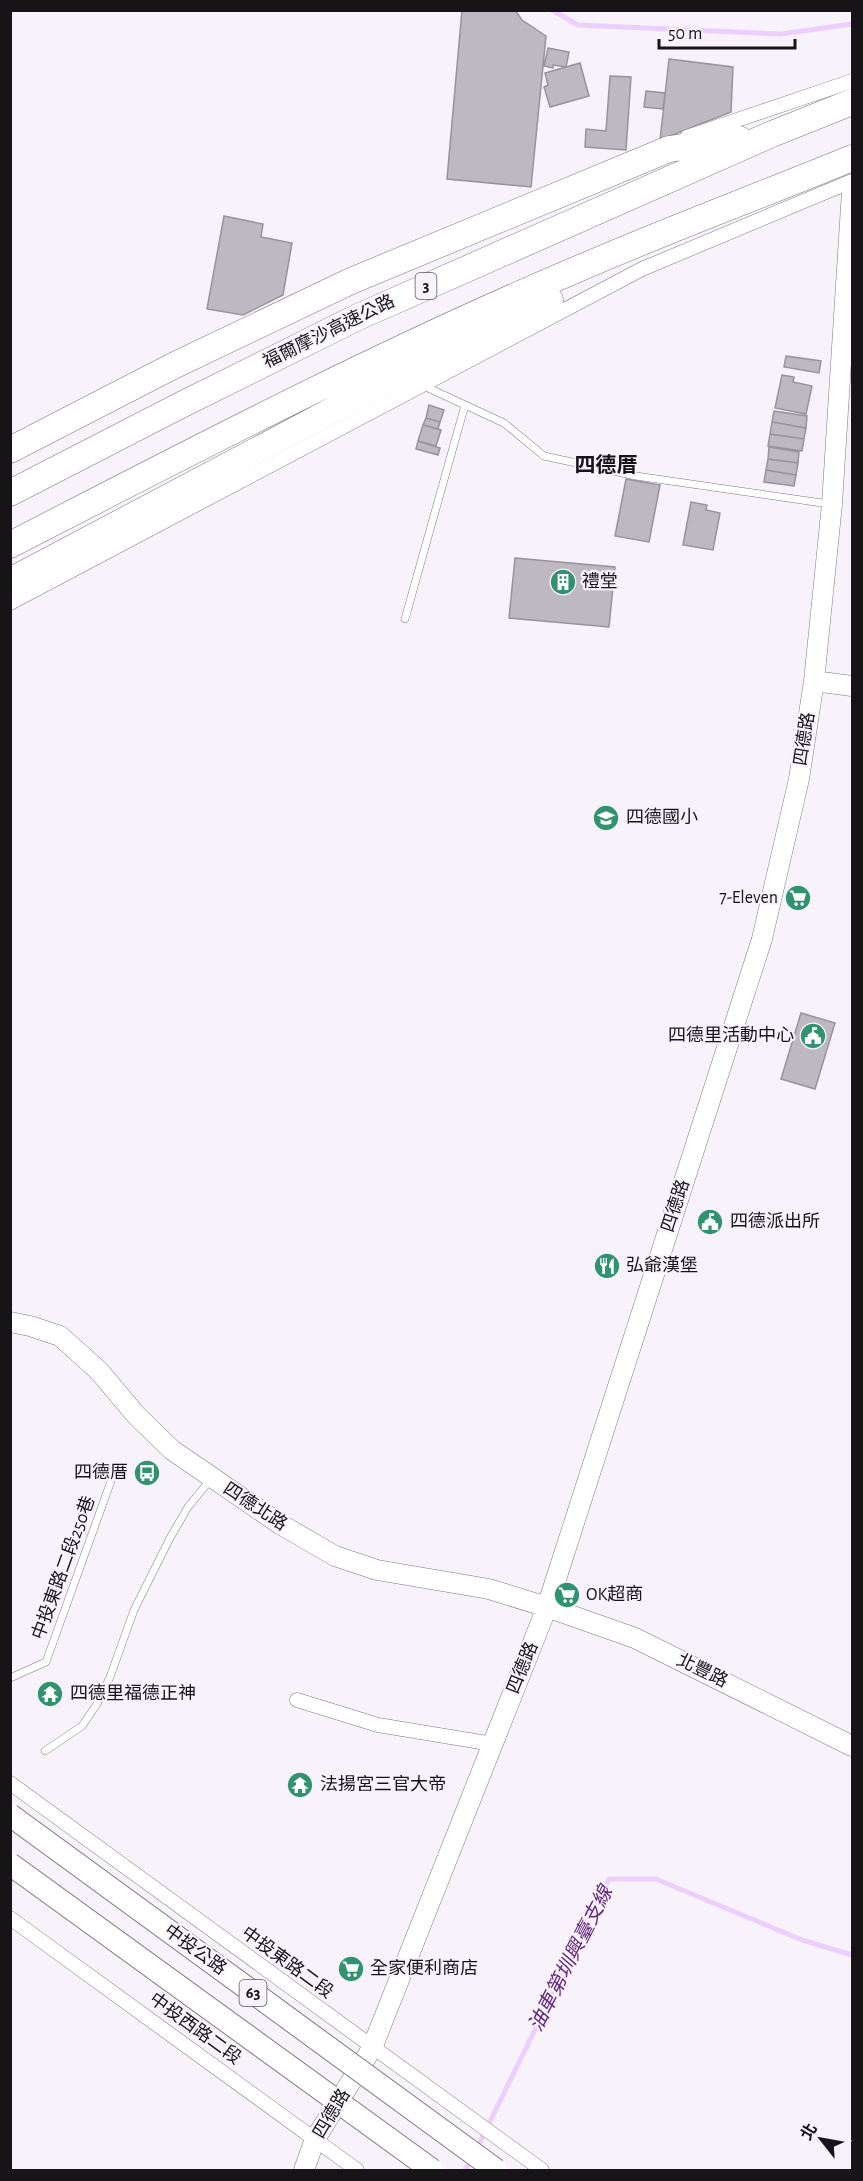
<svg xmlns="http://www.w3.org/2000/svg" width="863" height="2181" font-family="'Alegreya Sans','Noto Sans TC',sans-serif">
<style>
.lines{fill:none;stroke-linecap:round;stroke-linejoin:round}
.stream{stroke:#edcffd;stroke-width:5}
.building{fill:#beb9c1;stroke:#98939b;stroke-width:1.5}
.lane-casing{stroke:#7e7981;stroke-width:8}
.street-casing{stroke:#7e7981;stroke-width:15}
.secondary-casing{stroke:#7e7981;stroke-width:21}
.highway-casing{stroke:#7e7981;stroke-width:27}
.lane{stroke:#fff;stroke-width:7}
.street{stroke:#fff;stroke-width:14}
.secondary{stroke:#fff;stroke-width:20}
.highway{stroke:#fff;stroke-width:26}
.primary-bridge-casing{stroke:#7e7981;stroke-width:24;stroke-linecap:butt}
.primary-bridge{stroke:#fff;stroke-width:22}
.labels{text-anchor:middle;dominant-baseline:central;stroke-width:4.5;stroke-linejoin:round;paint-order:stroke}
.shield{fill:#f8f2fb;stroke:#5a575b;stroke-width:1.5}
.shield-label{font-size:16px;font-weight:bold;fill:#161417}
.street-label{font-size:18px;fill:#161417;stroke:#f8f2fb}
.poi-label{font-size:18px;fill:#161417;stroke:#f8f2fb;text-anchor:start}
.water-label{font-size:20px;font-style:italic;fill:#63277d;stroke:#f8f2fb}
.quarter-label{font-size:21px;font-weight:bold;fill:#161417;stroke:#f8f2fb}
</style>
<rect width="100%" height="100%" fill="#f8f2fb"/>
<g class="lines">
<path class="stream" d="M 552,10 L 578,25 L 781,34 L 852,24
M 476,2150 L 609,1879 L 656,1879 L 802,1940 L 852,1955
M 465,2170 L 472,2158"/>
</g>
<path class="building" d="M 462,10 L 515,10 L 522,20 L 546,36 L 531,187 L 447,179 Z
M 548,48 L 569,52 L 566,67 L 553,65 L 553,68 L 544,66 Z
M 669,59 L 733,67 L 731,112 L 660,140 Z
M 580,63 L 589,96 L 550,107 L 544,87 L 548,85 L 545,73 Z
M 610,76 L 631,77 L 626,150 L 585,147 L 586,129 L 606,131 Z
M 646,91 L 665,93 L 663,109 L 644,107 Z
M 224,216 L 263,224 L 261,237 L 292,243 L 283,295 L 243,315 L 207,309 Z
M 786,356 L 821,361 L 819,373 L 784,367 Z
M 782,375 L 794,377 L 793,382 L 812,386 L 806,414 L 775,408 Z
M 429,405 L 444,410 L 440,422 L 426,418 Z
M 774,411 L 807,416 L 806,428 L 772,422 Z
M 426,418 L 440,422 L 438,429 L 423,425 Z
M 772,422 L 806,428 L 804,439 L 770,434 Z
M 423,425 L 441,430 L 436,446 L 418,441 Z
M 770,434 L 804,439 L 802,451 L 768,446 Z
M 418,441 L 440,448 L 438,455 L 416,449 Z
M 769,447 L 799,452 L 798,463 L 768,459 Z
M 768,459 L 798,463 L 796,475 L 766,470 Z
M 766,470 L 796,475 L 794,486 L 764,482 Z
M 626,479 L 660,485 L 649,542 L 615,536 Z
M 691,502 L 707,505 L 706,510 L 720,513 L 713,550 L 683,545 Z
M 515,558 L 615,567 L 609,627 L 509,618 Z
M 801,1013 L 835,1023 L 815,1089 L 781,1079 Z"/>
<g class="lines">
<g class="lane-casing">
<path id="lane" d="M 424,386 L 504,423 L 544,456 L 636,476 L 829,504
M 405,619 L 465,405
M 10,1678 L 46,1662 L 111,1481
M 45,1751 L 82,1726 L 97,1704 L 110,1677 L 134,1610 L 170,1538 L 188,1507 L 211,1479"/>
</g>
<g class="street-casing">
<path id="street" d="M 687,137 L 852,81
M 10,603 L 642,269 L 852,181
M 297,1700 L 378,1725 L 493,1744
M 10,1783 L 542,2170
M 10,1918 L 357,2170"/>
</g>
<g class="secondary-casing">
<path id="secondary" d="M 814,681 L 852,686
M 10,1322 L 30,1326 L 60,1336 L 99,1371 L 136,1415 L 172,1450 L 280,1524 L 335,1556 L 377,1570 L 489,1589 L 547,1607 L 635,1638 L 852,1746
M 304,2170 L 315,2139 L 372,2048 L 547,1607 L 762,939 L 799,779 L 814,681 L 832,504 L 852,191"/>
</g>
<g class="highway-casing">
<path id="highway" d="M 10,450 L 173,366 L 351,281 L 669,149 L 739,139
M 10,493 L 181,405 L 358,317 L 772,134 L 852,102
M 10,545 C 198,448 386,350 580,268 C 670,229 762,195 852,158
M 10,581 L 386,382 L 550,300"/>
</g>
<use href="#lane" class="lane"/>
<use href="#street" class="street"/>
<use href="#secondary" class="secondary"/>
<use href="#highway" class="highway"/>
<g class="primary-bridge-casing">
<path id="primary-bridge" d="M 10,1815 L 496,2170
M 10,1864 L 432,2170"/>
</g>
<use href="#primary-bridge" class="primary-bridge"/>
</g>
<defs>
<g id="building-disc" transform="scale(1.35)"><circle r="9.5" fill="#31936e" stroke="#f8f2fb"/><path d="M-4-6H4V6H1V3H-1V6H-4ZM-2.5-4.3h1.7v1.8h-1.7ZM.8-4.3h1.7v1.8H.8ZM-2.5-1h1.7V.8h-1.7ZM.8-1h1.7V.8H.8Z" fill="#fff"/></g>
<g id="school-disc" transform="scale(1.35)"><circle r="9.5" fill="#31936e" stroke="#f8f2fb"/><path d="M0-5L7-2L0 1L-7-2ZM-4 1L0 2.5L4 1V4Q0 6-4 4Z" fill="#fff"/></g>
<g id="supermarket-disc" transform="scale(1.35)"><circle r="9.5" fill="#31936e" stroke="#f8f2fb"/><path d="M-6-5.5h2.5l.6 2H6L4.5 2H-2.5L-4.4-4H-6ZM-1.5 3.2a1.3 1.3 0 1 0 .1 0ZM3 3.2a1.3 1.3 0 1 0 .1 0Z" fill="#fff"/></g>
<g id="civic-disc" transform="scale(1.35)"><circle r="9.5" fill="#31936e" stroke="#f8f2fb"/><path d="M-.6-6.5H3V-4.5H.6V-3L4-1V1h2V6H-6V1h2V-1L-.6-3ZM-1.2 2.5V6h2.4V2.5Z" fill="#fff"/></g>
<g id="restaurant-disc" transform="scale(1.35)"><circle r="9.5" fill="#31936e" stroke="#f8f2fb"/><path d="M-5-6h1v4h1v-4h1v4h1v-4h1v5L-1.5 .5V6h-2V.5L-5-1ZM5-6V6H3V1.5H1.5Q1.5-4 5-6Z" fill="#fff"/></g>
<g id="bus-disc" transform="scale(1.35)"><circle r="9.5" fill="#31936e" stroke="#f8f2fb"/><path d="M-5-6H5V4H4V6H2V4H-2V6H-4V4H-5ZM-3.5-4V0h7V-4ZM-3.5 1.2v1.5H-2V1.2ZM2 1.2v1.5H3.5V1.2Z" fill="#fff"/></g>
<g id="temple-disc" transform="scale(1.35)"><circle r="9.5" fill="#31936e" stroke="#f8f2fb"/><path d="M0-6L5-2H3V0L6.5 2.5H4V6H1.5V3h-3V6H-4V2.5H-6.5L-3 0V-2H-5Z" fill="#fff"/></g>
</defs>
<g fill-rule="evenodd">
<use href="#building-disc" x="563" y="582"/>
<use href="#school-disc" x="606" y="818"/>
<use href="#supermarket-disc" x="798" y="898"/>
<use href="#civic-disc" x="813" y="1036"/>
<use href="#civic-disc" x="710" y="1222"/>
<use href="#restaurant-disc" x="607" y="1266"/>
<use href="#bus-disc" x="147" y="1473"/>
<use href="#supermarket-disc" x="567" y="1595"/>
<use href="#temple-disc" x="50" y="1694"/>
<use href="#temple-disc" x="300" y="1785"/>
<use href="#supermarket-disc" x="351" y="1969"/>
</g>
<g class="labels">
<g class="shield">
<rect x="415.5" y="273" width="21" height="26" rx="4.5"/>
<rect x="239.5" y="1980" width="27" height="26" rx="4.5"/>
</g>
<g class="shield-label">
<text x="426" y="286">3</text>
<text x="253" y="1993">63</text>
</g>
<g class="street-label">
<text transform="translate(329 332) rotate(-26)">福爾摩沙高速公路</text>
<text transform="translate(805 739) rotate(-81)">四德路</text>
<text transform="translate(676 1206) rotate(-72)">四德路</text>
<text transform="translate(255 1507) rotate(33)">四德北路</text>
<text transform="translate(64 1568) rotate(-70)">中投東路二段250巷</text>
<text transform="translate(523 1668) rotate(-68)">四德路</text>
<text transform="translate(702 1671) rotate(26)">北豐路</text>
<text transform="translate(195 1950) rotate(36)">中投公路</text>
<text transform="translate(287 1963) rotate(36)">中投東路二段</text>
<text transform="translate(195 2029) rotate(36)">中投西路二段</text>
<text transform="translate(332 2114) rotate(-59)">四德路</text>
</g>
<g class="poi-label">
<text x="582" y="582">禮堂</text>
<text x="626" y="818">四德國小</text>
<text x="778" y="898" text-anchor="end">7-Eleven</text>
<text x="794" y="1036" text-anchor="end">四德里活動中心</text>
<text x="730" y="1222">四德派出所</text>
<text x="626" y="1266">弘爺漢堡</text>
<text x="128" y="1473" text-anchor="end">四德厝</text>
<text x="586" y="1595">OK超商</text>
<text x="70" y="1694">四德里福德正神</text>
<text x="320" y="1785">法揚宮三官大帝</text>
<text x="370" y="1969">全家便利商店</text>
</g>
<g class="water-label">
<text transform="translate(571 1959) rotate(-63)">油車第圳興臺支線</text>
</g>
<g class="quarter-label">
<text x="606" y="465">四德厝</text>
</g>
</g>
<rect width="863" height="2181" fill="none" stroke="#161417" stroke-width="24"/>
<g transform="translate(821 2139) rotate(301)" stroke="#f8f2fb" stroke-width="4.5" paint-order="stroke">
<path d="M0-4.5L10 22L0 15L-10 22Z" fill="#161417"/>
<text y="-9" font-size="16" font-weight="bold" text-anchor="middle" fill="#161417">北</text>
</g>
<path d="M659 39v9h136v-9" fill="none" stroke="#161417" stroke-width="3"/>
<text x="668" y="39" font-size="18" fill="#161417" stroke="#f8f2fb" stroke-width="4.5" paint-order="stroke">50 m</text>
</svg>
